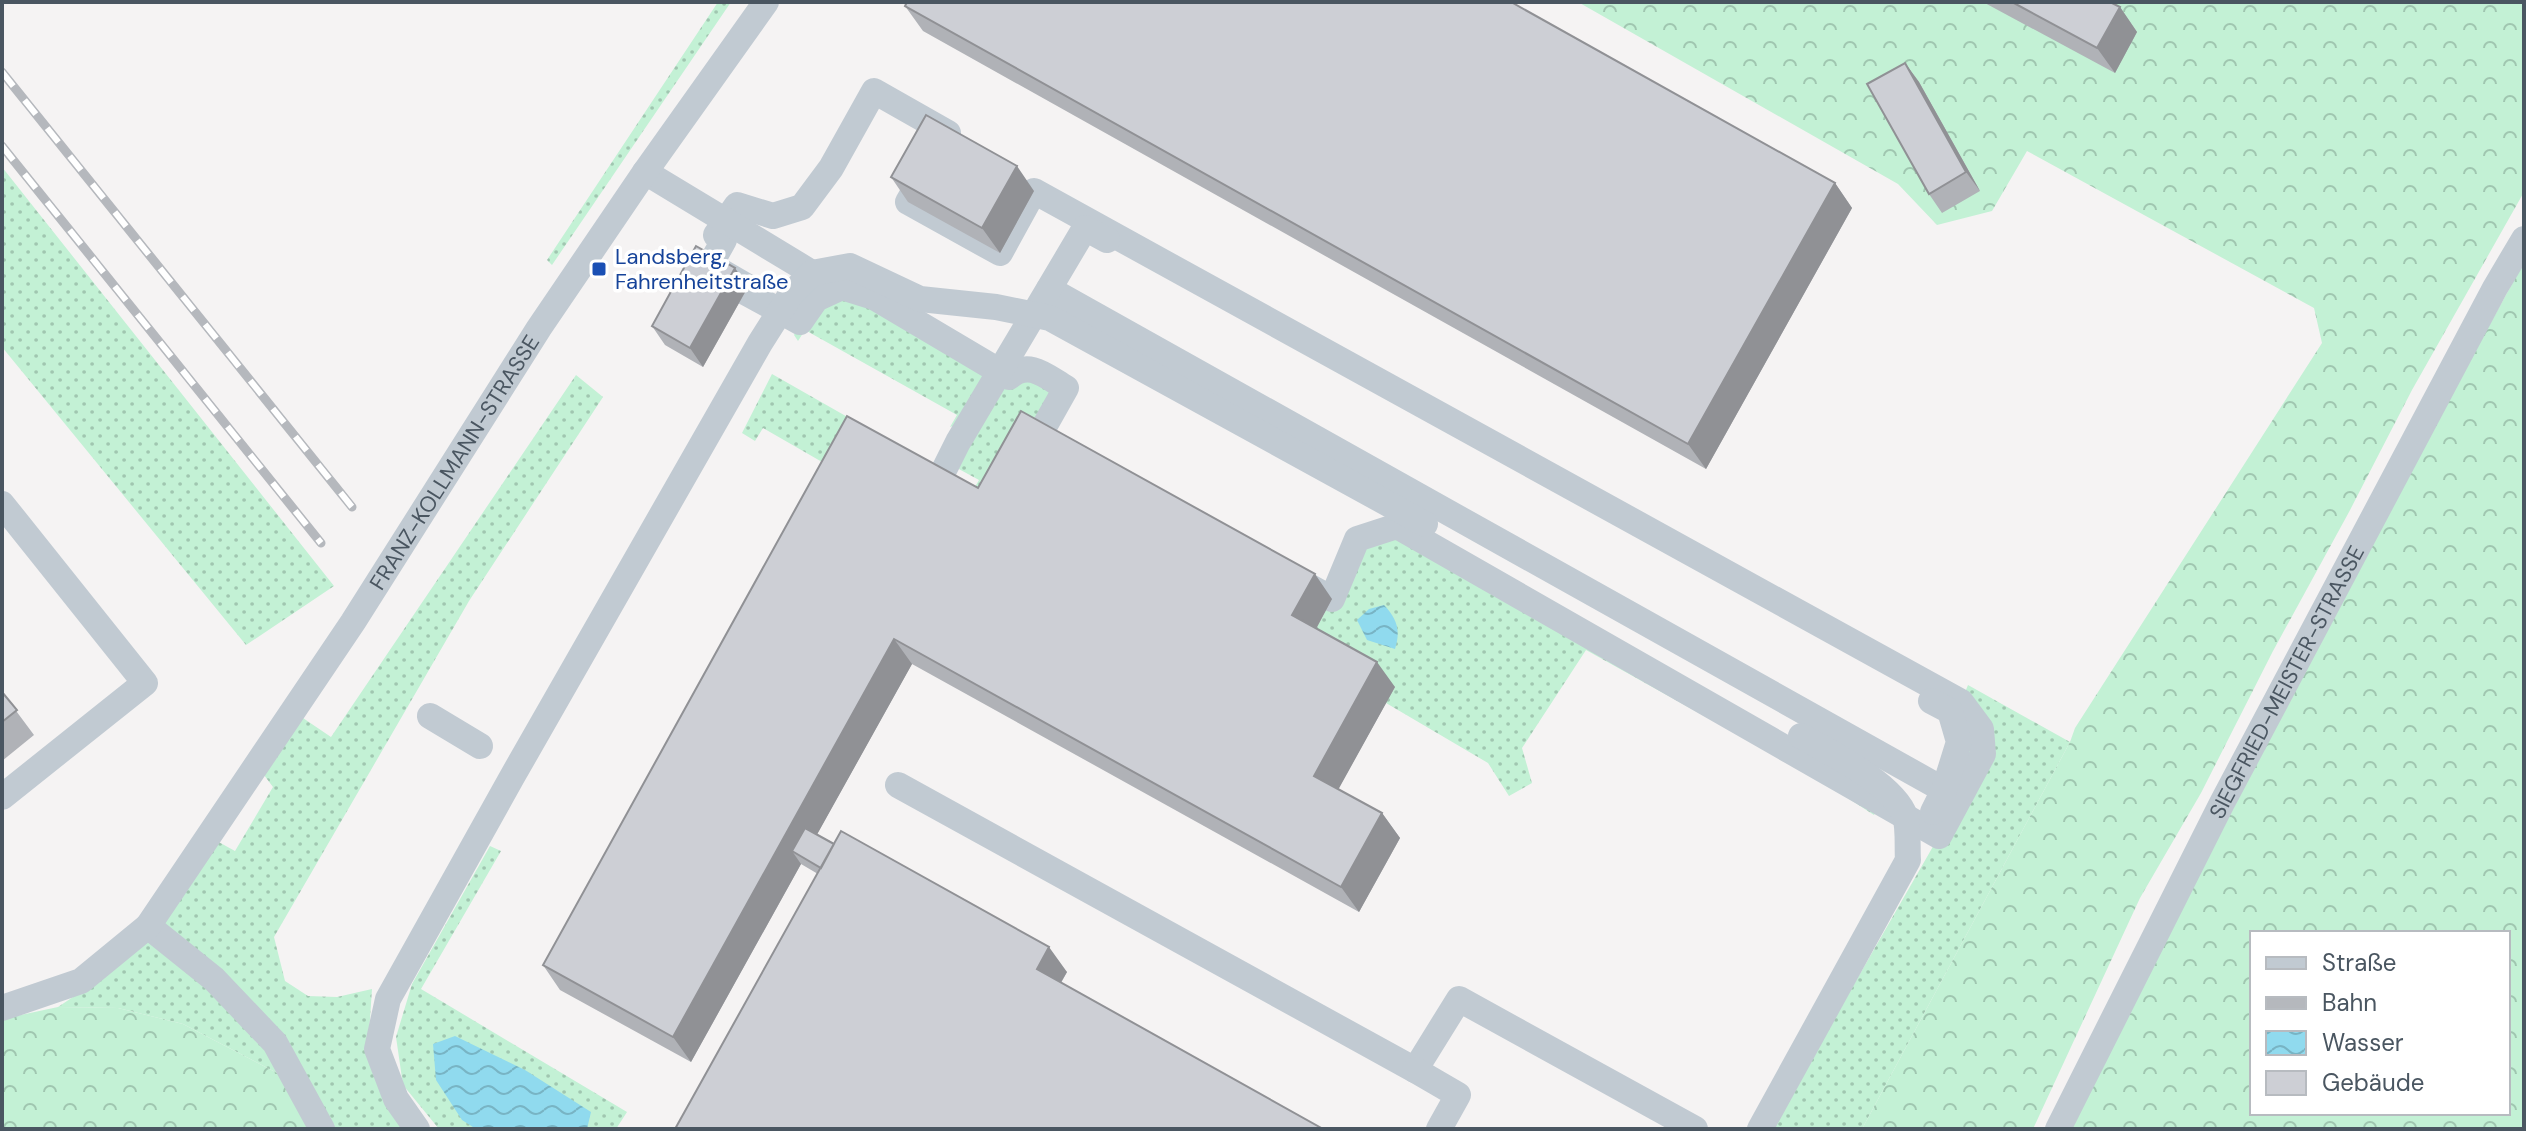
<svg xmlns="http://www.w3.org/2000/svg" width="2526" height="1131" font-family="'DM Sans',sans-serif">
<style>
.grass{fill:url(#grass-dots)}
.forest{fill:url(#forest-crowns);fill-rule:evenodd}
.water{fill:url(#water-waves)}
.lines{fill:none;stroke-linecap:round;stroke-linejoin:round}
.minor{stroke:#c1cad2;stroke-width:26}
.rail-casing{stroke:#b5b8bd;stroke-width:9}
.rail{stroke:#fff;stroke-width:6;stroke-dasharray:18;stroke-linecap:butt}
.wall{fill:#b0b2b7}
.shaded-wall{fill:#909195}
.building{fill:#cdcfd5;stroke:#909195;stroke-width:2}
.transit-dot{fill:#1a4fb4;stroke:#fff;stroke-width:3}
.labels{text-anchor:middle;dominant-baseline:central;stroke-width:7;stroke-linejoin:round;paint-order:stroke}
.transit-label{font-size:22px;fill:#164399;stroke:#fff;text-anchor:start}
.street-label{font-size:22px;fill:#4a5661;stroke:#fff}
</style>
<defs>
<pattern id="grass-dots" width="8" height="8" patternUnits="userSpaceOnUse" patternTransform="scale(2)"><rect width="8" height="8" fill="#c3f1d5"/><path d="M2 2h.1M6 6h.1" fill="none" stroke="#a0c6b0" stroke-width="1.8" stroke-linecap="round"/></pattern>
<pattern id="forest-crowns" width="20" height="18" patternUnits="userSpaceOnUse" patternTransform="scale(2)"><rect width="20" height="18" fill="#c3f1d5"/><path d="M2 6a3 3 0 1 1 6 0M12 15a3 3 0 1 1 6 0" fill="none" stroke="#a0c6b0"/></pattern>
<pattern id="water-waves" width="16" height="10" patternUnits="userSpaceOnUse" patternTransform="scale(2)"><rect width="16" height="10" fill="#90daee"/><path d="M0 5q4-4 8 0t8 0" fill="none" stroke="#78b4c4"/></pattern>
</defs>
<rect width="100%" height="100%" fill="#f5f3f3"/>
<path class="grass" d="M 718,2 L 731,2 L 552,265 L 547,260 Z
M 2,167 L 334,586 L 246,645 L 2,347 Z
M 842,287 L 987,373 L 962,423 L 950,427 L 957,415 L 805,330 L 798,341 L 794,335 L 800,322 Z
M 772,374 L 930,464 L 836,470 L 763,428 L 755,441 L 742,433 Z
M 576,375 L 603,397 L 469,601 L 274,937 L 285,981 L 308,996 L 337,997 L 372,989 L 368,1049 L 405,1129 L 331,1129 L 162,922 L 215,840 L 235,851 L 273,787 L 264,775 L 300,716 L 331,737 Z
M 1009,377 L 1066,388 L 995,513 L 968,499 L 979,480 L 957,468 Z
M 1397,526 L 1881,803 L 1874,815 L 1826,784 L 1586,650 L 1522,748 L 1532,783 L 1509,796 L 1488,763 L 1386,703 L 1310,640 L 1332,599 L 1357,539 Z
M 1968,685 L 2070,742 L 1862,1129 L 1771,1129 L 1939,836 L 1961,702 Z
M 490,846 L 501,851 L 421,989 L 627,1112 L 616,1129 L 439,1129 L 403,1085 L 396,1037 L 412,984 Z
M 147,941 L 209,986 L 268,1049 L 281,1075 L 183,1024 L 118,1008 L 58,1007 L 85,989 Z"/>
<path class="forest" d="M 1578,2 L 2524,2 L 2524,192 L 2412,390 L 2349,512 L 2273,651 L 2201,793 L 2140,898 L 2033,1129 L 1862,1129 L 2070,742 L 2075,728 L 2322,343 L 2314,308 L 2027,151 L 1992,211 L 1937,225 L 1898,184 Z
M 2524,262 L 2524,1129 L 2070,1129 L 2237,801 L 2292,685 ZM 2252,933 L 2508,933 L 2508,1113 L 2252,1113 Z
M 58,1007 L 118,1008 L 183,1024 L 281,1075 L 311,1129 L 2,1129 L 2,1019 Z"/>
<path class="water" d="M 1384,605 C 1397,619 1401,630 1395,649 L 1367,640 L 1357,620 L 1369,609 Z
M 455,1036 L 525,1070 L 591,1112 L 587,1129 L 476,1129 L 462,1120 L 436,1080 L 433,1044 Z"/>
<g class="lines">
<g class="minor">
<path d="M 874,91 L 948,133 L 908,202 L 1000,253 L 1034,191 L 1961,702 L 1981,729 L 1983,754 L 1939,836 L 1397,526 L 1357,539 L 1332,599 L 1039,436 L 1066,388 C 1047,377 1029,359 1009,377 L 874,297 L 842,287 L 816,299 L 800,322 L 745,292 L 748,287 L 710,265 L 724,240 L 716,235 L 737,205 L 773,216 L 802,207 L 831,168 Z"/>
<path d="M 645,172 L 812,273"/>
<path d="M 1049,289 L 1944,790"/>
<path d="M 941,476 L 958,442 L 1085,228 L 1107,240"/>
<path d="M 2,504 L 145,683 L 2,797"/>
<path d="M 1931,701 L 1950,711 L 1959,742 L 1944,790 L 1933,812"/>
<path d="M 430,716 L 480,746"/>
<path d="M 898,785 L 1415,1070 L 1459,999 L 1695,1129"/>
<path d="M 148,926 L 214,979 L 275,1043 L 322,1129"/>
<path id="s1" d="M 2,1008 L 81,981 L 148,926 L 353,622 L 539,328 L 645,172 L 766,2"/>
<path d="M 1415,1070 L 1458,1095 L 1439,1129"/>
<path d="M 417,1129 L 396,1099 L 377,1049 L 388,999 L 512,777 L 760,343 L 791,294 L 812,273 L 850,266 L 920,299 L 996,307 L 1050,318 L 1425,524"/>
<path d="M 1760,1129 L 1908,860 C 1907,847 1909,828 1905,816 C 1894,784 1829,752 1801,736"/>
<path id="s2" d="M 2058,1129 L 2222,803 L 2495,288 L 2524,239"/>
</g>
<g class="rail-casing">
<path id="rail" d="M 2,72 L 352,507
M 2,146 L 321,543"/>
</g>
<use href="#rail" class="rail"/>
</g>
<path class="wall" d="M 1983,2 L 2110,2 L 2120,7 L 2137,32 L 2115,73 Z
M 905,6 L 1835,183 L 1852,208 L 1706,469 L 923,31 Z
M 1905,63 L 1919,82 L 1980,191 L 1942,213 L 1929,194 Z
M 891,177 L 1034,191 L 1000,253 L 908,202 Z
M 748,287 L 703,367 L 665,345 L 652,326 Z
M 978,488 L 1332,599 L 1316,629 L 1395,687 L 1338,789 L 1382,813 L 1400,838 L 1359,912 L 912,664 L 817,834 L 1067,972 L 1061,983 L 818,874 L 801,864 L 691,1062 L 560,990 L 543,965 Z
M 2,692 L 34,735 L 2,761 Z"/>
<path class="shaded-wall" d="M 2120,7 L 2137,32 L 2115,73 L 2097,48 Z
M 1905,63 L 1919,82 L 1980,191 L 1966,172 Z
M 1017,166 L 1034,191 L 1000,253 L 982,228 Z
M 1835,183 L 1852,208 L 1706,469 L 1688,444 Z
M 735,268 L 748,287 L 703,367 L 690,348 Z
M 1315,574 L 1332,599 L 1310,640 L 1292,615 Z
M 894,639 L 912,664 L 804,858 L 792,851 L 801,864 L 691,1062 L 673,1037 Z
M 1377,662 L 1395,687 L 1332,801 L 1314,776 Z
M 1382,813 L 1400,838 L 1359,912 L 1341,887 Z
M 1049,947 L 1067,972 L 1054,994 L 1037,969 Z"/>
<path class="building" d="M 907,2 L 1511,2 L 1835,183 L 1688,444 L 905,6 Z
M 2012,2 L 2110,2 L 2120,7 L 2097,48 Z
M 1905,63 L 1966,172 L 1929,194 L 1867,84 Z
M 926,115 L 1017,166 L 982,228 L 891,177 Z
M 696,246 L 735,268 L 690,348 L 652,326 Z
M 1021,411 L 1315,574 L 1292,615 L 1377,662 L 1314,776 L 1382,813 L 1341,887 L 894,639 L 673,1037 L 543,965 L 847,416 L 978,488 Z
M 2,692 L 17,710 L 2,722 Z
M 805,828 L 834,844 L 821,868 L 792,851 Z
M 841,831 L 1049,947 L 1037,969 L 1323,1129 L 675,1129 Z"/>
<rect class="transit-dot" x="591" y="261" width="16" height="16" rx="4"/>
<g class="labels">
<g class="transit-label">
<text x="615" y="256">Landsberg,<tspan x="615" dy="25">Fahrenheitstraße</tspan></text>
</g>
<g class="street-label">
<text stroke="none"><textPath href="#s1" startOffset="726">FRANZ-KOLLMANN-STRASSE</textPath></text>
<text stroke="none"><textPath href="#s2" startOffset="502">SIEGFRIED-MEISTER-STRASSE</textPath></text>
</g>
</g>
<rect width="2526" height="1131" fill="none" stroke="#4a5661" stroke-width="8"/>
<rect x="2250" y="931" width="260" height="184" fill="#ffffff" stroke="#b7bbc0" stroke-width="2"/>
<rect x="2266" y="957" width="40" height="12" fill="#c1cad2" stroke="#b7bbc0" stroke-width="2"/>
<text x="2322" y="971" font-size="24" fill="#4a5661">Straße</text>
<rect x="2266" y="997" width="40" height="12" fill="#b5b8bd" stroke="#b7bbc0" stroke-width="2"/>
<text x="2322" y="1011" font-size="24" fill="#4a5661">Bahn</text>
<rect x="2266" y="1031" width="40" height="24" fill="url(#water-waves)" stroke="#b7bbc0" stroke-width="2"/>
<text x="2322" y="1051" font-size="24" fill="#4a5661">Wasser</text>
<rect x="2266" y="1071" width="40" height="24" fill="#cdcfd5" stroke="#b7bbc0" stroke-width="2"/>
<text x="2322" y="1091" font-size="24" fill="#4a5661">Gebäude</text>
</svg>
